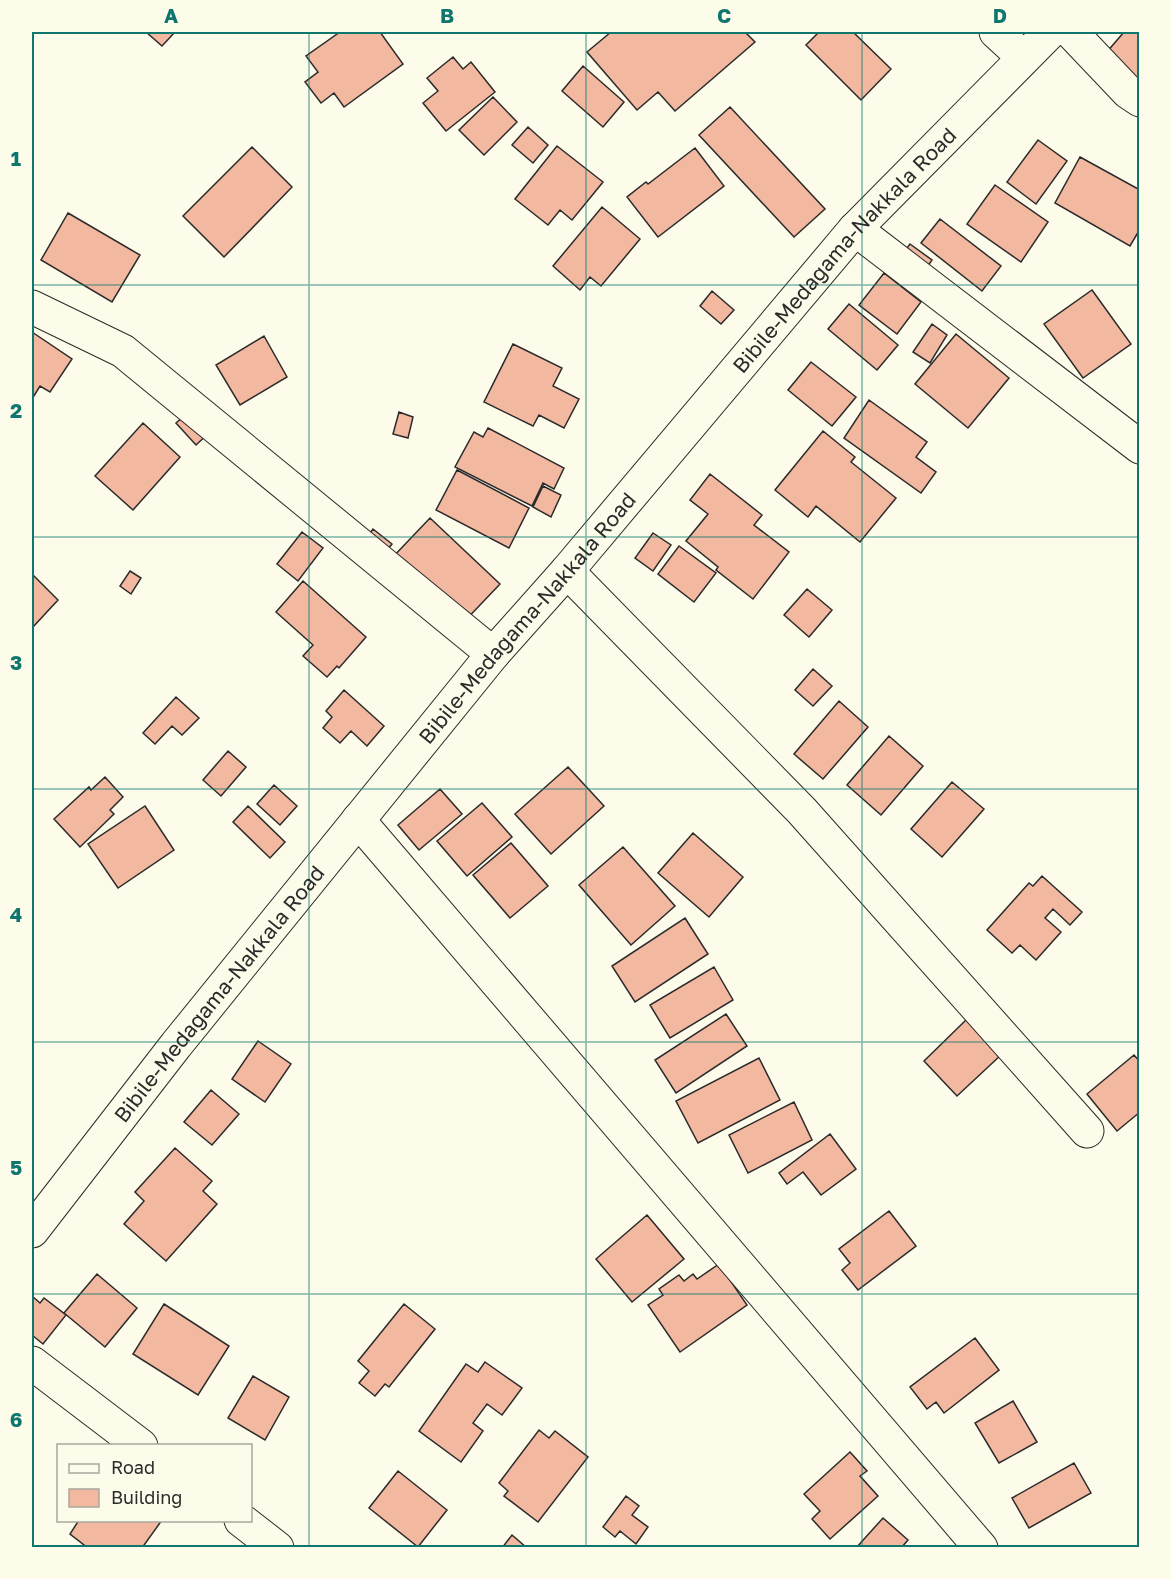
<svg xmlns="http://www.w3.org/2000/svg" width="1171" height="1579" font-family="'Golos Text',sans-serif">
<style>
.building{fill:#f2b8a0;stroke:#2b2b2b;stroke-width:1.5}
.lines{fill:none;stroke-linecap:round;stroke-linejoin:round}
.minor-casing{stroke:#2b2b2b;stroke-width:35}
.major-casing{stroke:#2b2b2b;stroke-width:35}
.minor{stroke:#fdfbea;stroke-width:33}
.major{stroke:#fdfbea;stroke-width:33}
.grid{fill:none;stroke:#0f766e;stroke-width:1.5;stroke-opacity:0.55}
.labels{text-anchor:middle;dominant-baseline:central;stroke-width:4.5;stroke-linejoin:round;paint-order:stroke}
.street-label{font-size:21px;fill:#2b2b2b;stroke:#fdfbea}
.neatline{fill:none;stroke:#0f766e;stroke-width:2}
.grid-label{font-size:20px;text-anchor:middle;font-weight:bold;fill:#0f766e}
</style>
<rect width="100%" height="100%" fill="#fdfbea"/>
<path class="building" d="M 146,32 L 175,32 L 162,46 Z
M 340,32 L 380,32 L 403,64 L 344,107 L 334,93 L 321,103 L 305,82 L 318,72 L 306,56 Z
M 745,32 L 755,42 L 675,111 L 658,92 L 637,110 L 587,52 L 611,32 Z
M 819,32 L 853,32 L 891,69 L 861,100 L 806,45 Z
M 1124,32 L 1140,32 L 1138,80 L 1106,53 Z
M 453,57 L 463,69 L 471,62 L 495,92 L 446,131 L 423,103 L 438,91 L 427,78 Z
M 583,66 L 624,102 L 603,127 L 562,91 Z
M 493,97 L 517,122 L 484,155 L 459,130 Z
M 730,107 L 825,209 L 794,237 L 699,135 Z
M 528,127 L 548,145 L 533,163 L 512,145 Z
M 1038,140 L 1067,161 L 1036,204 L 1007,182 Z
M 557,146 L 603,182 L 572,220 L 560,210 L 548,225 L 515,199 Z
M 252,147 L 292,187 L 224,257 L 183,216 Z
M 695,148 L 724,186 L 658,237 L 627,197 L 646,182 L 648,184 Z
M 1080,157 L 1140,190 L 1140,229 L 1130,246 L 1055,203 Z
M 995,185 L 1048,222 L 1021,262 L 967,224 Z
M 602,207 L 640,239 L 601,286 L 590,277 L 580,290 L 553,266 Z
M 68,213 L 140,255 L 112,302 L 41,260 Z
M 940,219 L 1001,266 L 982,291 L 921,243 Z
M 910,244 L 932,260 L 923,273 L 901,256 Z
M 884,273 L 921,302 L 897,334 L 859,305 Z
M 1092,290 L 1131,344 L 1083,378 L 1044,324 Z
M 712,291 L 734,310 L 721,324 L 700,306 Z
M 849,304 L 898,345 L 877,370 L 828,329 Z
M 932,324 L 947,335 L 930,363 L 913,352 Z
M 32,332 L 72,359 L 50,392 L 40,386 L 32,399 Z
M 956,334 L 1009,378 L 968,428 L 915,384 Z
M 264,336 L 287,377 L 240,405 L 216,365 Z
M 513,344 L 562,368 L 553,386 L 579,399 L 564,428 L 539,415 L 533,426 L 484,402 Z
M 811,362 L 856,397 L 832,426 L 788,390 Z
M 869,400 L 927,442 L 916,457 L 936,472 L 921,493 L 844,438 Z
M 192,409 L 211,431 L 196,445 L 176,423 Z
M 399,412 L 413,417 L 408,438 L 393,434 Z
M 143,423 L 180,457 L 133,510 L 95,476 Z
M 488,428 L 564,468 L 554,489 L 543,483 L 532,506 L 455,467 L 474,432 L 483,437 Z
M 823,431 L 855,457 L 851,462 L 896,498 L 860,542 L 816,506 L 808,517 L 775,490 Z
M 457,470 L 529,508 L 509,548 L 436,510 Z
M 710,474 L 762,515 L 754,525 L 789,552 L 753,599 L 716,570 L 718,567 L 686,541 L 708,514 L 690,500 Z
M 543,486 L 561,495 L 551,517 L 533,507 Z
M 430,518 L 500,584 L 461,625 L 391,559 Z
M 373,529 L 392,544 L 382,556 L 363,542 Z
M 302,532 L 323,548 L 298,581 L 277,564 Z
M 653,533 L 671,545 L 653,571 L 635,558 Z
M 679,546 L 716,573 L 694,602 L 658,574 Z
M 130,571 L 141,578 L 131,594 L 120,586 Z
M 32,574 L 58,600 L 32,628 Z
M 303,581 L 366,637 L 339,668 L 337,666 L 327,677 L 303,656 L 313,645 L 276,612 Z
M 807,589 L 832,610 L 809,637 L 784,615 Z
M 813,669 L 832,686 L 813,706 L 795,690 Z
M 344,690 L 384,726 L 367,746 L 351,731 L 340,743 L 323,728 L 332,717 L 326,711 Z
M 176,697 L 199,718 L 182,735 L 172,726 L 155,744 L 143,733 Z
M 839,701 L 868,727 L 823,779 L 794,754 Z
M 889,736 L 923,766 L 881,815 L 847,785 Z
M 228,751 L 246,767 L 221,796 L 203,780 Z
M 568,767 L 604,806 L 551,854 L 515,814 Z
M 105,777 L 123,797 L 110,810 L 114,814 L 80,847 L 54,819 L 89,787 L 91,790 Z
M 952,782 L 984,809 L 942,857 L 911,829 Z
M 274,785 L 297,806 L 280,825 L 257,804 Z
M 440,789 L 462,814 L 419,850 L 398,825 Z
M 482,803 L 512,837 L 467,876 L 437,841 Z
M 145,806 L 174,850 L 118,888 L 88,844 Z
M 248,806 L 285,842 L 270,858 L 233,822 Z
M 693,833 L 743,877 L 709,917 L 658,873 Z
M 511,843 L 548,886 L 510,918 L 473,875 Z
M 623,847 L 675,906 L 631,945 L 579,885 Z
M 1042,876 L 1082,912 L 1070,925 L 1053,909 L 1045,918 L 1061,932 L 1036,960 L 1020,945 L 1012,953 L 987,930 L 1029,883 L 1033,886 Z
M 685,918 L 708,954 L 635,1002 L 612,966 Z
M 714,967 L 733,1000 L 670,1038 L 650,1005 Z
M 726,1014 L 747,1046 L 676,1093 L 655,1060 Z
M 968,1018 L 1002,1054 L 957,1096 L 924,1061 Z
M 258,1041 L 291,1064 L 265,1102 L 232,1079 Z
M 1134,1055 L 1140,1062 L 1140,1112 L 1117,1131 L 1087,1094 Z
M 759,1058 L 780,1100 L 698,1143 L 676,1101 Z
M 211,1090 L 239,1114 L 212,1145 L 184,1122 Z
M 794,1102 L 812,1140 L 748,1173 L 729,1135 Z
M 830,1134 L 856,1169 L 821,1195 L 803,1172 L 787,1184 L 779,1173 Z
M 175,1148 L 212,1181 L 203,1191 L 217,1204 L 166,1261 L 124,1224 L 144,1201 L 135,1192 Z
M 889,1211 L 916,1246 L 858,1290 L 842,1270 L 850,1263 L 839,1249 Z
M 647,1215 L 684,1259 L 632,1302 L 596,1259 Z
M 719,1264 L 747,1305 L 680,1352 L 648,1305 L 663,1295 L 659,1289 L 679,1275 L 684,1281 L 693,1274 L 697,1279 Z
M 97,1274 L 137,1308 L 105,1347 L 64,1313 Z
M 32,1296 L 40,1303 L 44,1298 L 66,1315 L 43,1344 L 32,1335 Z
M 164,1304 L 229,1346 L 198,1395 L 133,1354 Z
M 404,1304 L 435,1329 L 389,1387 L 385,1384 L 375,1396 L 359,1383 L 369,1371 L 358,1361 Z
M 975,1338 L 999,1370 L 944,1413 L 936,1402 L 927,1409 L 910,1387 Z
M 485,1362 L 522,1388 L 502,1415 L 487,1404 L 473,1423 L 483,1431 L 461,1462 L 419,1431 L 466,1364 L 478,1372 Z
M 253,1376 L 289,1397 L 265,1440 L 228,1418 Z
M 1013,1401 L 1037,1442 L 999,1463 L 975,1423 Z
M 539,1430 L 549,1438 L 555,1431 L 588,1457 L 538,1522 L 504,1496 L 508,1491 L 499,1483 Z
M 850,1452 L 867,1471 L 860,1476 L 878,1496 L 830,1539 L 812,1519 L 820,1511 L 804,1494 Z
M 1074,1463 L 1091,1493 L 1029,1528 L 1012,1498 Z
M 398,1471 L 447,1510 L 418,1547 L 369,1508 Z
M 626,1496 L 639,1506 L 632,1515 L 648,1527 L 636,1544 L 620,1531 L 615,1537 L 603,1527 Z
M 883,1518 L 908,1540 L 901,1548 L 856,1548 Z
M 79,1520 L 162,1520 L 142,1548 L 88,1548 L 70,1534 Z
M 512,1535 L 527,1548 L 502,1548 Z"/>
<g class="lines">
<g class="minor-casing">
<path id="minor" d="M 996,32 L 1023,57
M 1071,32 L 1128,92 L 1140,100
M 855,229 L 1140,447
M 32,307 L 123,351 L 493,654
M 567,571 L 802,811 L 1087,1131
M 358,820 L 981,1548
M 32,1363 L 141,1446
M 241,1520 L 277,1548"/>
</g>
<g class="major-casing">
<g id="major">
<path id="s1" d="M 32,1231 L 176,1045 L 493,654 L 567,571 L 855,229 L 1050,32"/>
</g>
</g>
<use href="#minor" class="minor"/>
<use href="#major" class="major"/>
</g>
<path class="grid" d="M 309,32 L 309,1548M 586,32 L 586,1548M 862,32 L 862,1548M 32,285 L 1140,285M 32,537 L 1140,537M 32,789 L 1140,789M 32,1042 L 1140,1042M 32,1294 L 1140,1294"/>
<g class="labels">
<g class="street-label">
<text stroke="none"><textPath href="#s1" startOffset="1274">Bibile-Medagama-Nakkala Road</textPath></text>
<text stroke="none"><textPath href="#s1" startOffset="788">Bibile-Medagama-Nakkala Road</textPath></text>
<text stroke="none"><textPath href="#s1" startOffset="302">Bibile-Medagama-Nakkala Road</textPath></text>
</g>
</g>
<rect width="1171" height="1579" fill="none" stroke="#fdfbea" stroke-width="66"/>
<rect x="57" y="1444" width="195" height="78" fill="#fdfbea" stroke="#a9a89e" stroke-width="1.5"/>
<rect x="69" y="1464" width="30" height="9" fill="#fdfbea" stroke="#a9a89e" stroke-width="1.5"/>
<text x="111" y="1474" font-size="18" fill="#2b2b2b">Road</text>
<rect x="69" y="1489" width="30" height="18" fill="#f2b8a0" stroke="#a9a89e" stroke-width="1.5"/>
<text x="111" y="1504" font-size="18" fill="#2b2b2b">Building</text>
<rect x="33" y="33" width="1105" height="1513" class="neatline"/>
<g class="grid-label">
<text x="171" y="23">A</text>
<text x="447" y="23">B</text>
<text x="724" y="23">C</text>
<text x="1000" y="23">D</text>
<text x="16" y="166">1</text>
<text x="16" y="418">2</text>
<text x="16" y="670">3</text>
<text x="16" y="922">4</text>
<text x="16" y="1175">5</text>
<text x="16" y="1427">6</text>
</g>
</svg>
